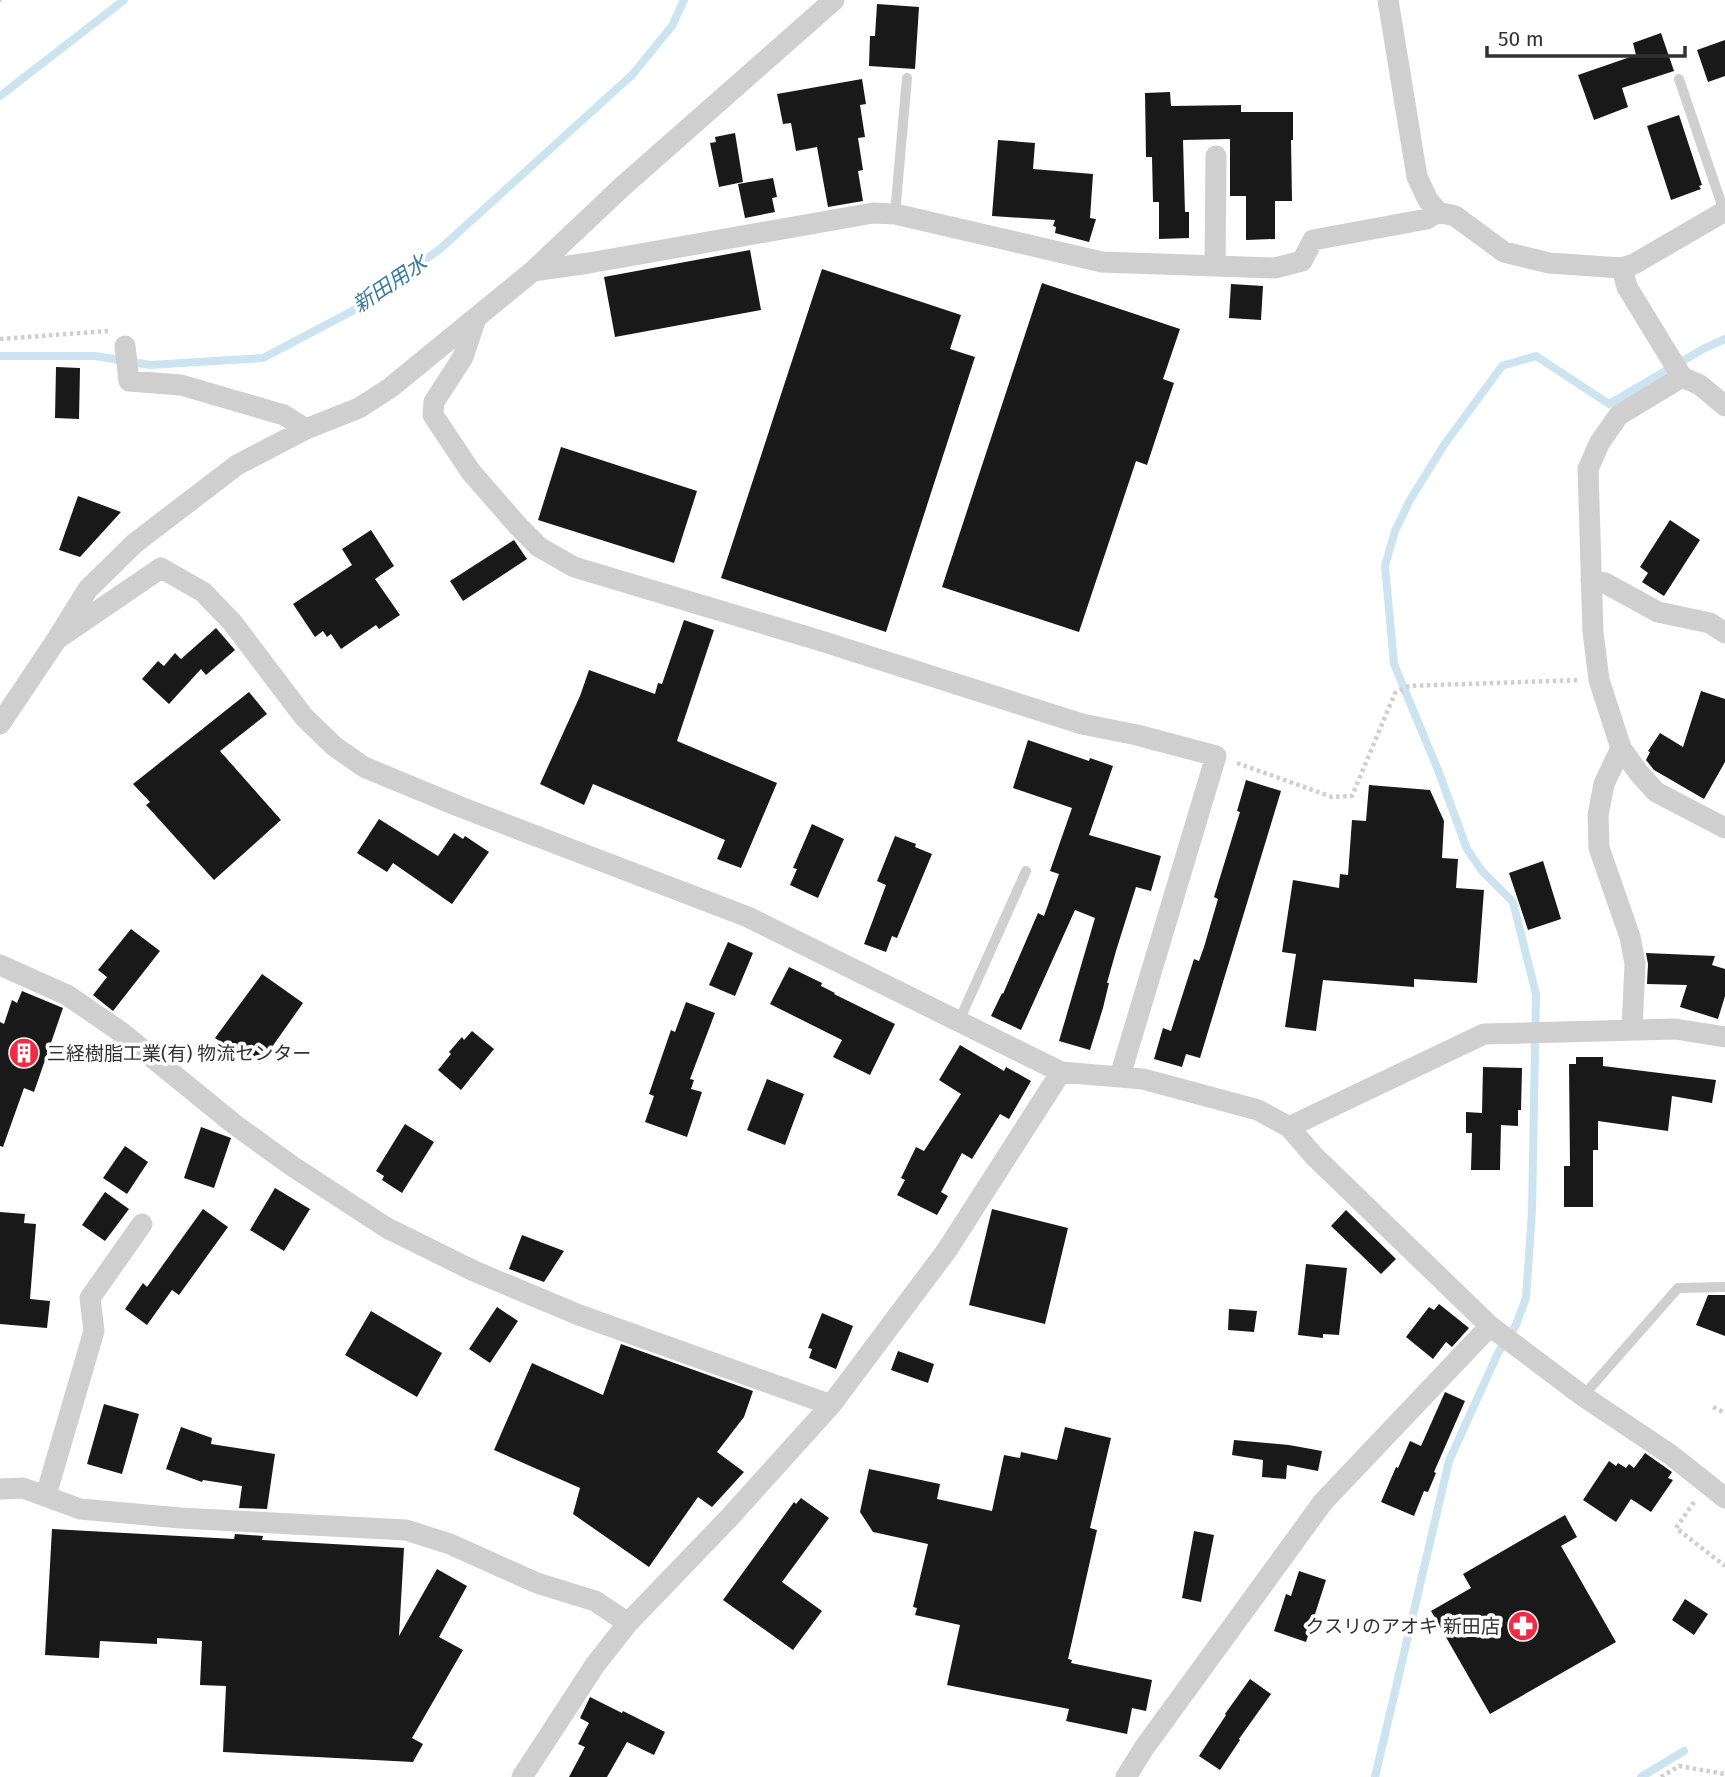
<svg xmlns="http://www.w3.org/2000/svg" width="1725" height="1777" font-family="'Fira Sans','Noto Sans JP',sans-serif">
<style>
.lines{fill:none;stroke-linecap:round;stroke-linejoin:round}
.stream{stroke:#cce4f0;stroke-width:8}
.building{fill:#191919}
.path{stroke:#cfcfcf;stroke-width:4.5;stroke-dasharray:3.5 3.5;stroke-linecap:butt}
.service{stroke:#cfcfcf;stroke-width:10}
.minor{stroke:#cfcfcf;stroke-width:21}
.labels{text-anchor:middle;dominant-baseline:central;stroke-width:7;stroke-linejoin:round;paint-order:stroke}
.poi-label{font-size:19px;fill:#323232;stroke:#fff;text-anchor:start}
.water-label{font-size:21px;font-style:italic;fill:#387b9c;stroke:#fff}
</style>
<rect width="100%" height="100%" fill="#fff"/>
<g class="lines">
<path class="stream" d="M 0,96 L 124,0
M 0,356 L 95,356 L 150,365 L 263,358 L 356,309 L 440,249 L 632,75 L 672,26 L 684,0
M 1375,1777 L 1449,1461 L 1498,1353 L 1516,1325 L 1526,1298 L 1532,1211 L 1536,994 L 1513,902 L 1482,871 L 1467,849 L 1438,770 L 1394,664 L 1385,566 L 1395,531 L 1410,500 L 1444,445 L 1502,366 L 1536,356 L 1609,404 L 1703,349 L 1725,339
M 1641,1777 L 1684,1751"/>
</g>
<path class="building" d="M 877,4 L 919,7 L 915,69 L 869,66 L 870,36 L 875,36 Z
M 1661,33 L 1674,71 L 1622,88 L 1628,107 L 1594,120 L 1578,75 L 1636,55 L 1633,43 Z
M 1725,40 L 1725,76 L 1708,82 L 1697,50 Z
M 862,79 L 866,104 L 860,105 L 865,137 L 858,138 L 863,170 L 858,171 L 863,201 L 828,207 L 817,147 L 796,151 L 791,123 L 783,124 L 777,94 Z
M 1170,92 L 1171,106 L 1241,105 L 1241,112 L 1293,112 L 1293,140 L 1291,140 L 1292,201 L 1275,201 L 1275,239 L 1246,240 L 1246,196 L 1230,196 L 1230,139 L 1183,140 L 1185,212 L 1189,212 L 1189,238 L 1159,239 L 1159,202 L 1153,202 L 1152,157 L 1146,157 L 1145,93 Z
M 1679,115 L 1702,185 L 1699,186 L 1701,189 L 1671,200 L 1647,126 Z
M 735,133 L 743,182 L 719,187 L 710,143 L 716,142 L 715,137 Z
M 998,140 L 1035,143 L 1033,169 L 1093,174 L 1090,218 L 1096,219 L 1089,242 L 1055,233 L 1056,227 L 1053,226 L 1055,220 L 992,216 Z
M 773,178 L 777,197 L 772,198 L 775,212 L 745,218 L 738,184 Z
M 750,250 L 761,310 L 615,337 L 604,277 Z
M 822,269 L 961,315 L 950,349 L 975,357 L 886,632 L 721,578 Z
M 1042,283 L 1180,329 L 1163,379 L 1174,383 L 1147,465 L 1136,461 L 1079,632 L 942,587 Z
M 1231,284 L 1263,286 L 1261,320 L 1229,318 Z
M 56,367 L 80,368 L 79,419 L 55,418 Z
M 561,447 L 697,491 L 674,563 L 538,520 Z
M 78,496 L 121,512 L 80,557 L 59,550 Z
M 1670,520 L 1700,540 L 1664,596 L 1642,582 L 1648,573 L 1640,567 Z
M 371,530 L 394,566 L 375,579 L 400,615 L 379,629 L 376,625 L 341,649 L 331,634 L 327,637 L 323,631 L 315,637 L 293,604 L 352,565 L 342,549 Z
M 514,540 L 527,559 L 463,601 L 450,581 Z
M 684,620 L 714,630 L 677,741 L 777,783 L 741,868 L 717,859 L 725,840 L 593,784 L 584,805 L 540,784 L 580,696 L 589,670 L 655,694 L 658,683 L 662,684 Z
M 216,628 L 235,650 L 206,675 L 201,669 L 169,704 L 142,679 L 158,661 L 164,666 L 175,653 L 181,659 Z
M 1701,691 L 1725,699 L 1725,762 L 1704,799 L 1654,770 L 1646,760 L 1650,752 L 1648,751 L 1660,733 L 1683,747 Z
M 249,692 L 267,714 L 220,751 L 281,820 L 214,880 L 146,805 L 150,802 L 133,784 Z
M 1028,740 L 1089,761 L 1090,758 L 1113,766 L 1089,835 L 1161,856 L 1151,891 L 1136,887 L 1116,951 L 1107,983 L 1109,983 L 1103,1008 L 1090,1050 L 1059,1041 L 1095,918 L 1075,910 L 1021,1030 L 991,1016 L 1002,993 L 1003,994 L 1038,913 L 1044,916 L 1059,874 L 1050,871 L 1072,808 L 1013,788 Z
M 1246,780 L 1281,791 L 1200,1058 L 1186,1054 L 1182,1067 L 1154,1059 L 1163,1028 L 1171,1031 L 1194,959 L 1199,961 L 1204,947 L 1218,899 L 1214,897 L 1240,812 L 1237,811 Z
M 1369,785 L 1430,790 L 1444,821 L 1442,858 L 1458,859 L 1456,888 L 1484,890 L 1477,983 L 1414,979 L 1414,987 L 1323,980 L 1316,1031 L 1285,1027 L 1296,954 L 1282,952 L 1293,880 L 1339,888 L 1340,874 L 1348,875 L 1352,820 L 1366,821 Z
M 379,819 L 438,856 L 454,833 L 463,839 L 465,836 L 489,852 L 452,904 L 393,863 L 387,872 L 357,853 Z
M 812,824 L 844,839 L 818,898 L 790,885 L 797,869 L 793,868 Z
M 895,836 L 916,844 L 915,847 L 932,854 L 897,938 L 892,936 L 886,952 L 864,944 L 886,885 L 877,881 Z
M 1543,861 L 1561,919 L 1528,930 L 1509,873 Z
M 131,929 L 160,951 L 113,1011 L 93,995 L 107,977 L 98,970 Z
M 728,942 L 753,953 L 735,996 L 709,985 Z
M 1646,953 L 1715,956 L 1712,965 L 1725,969 L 1725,996 L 1718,1019 L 1680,1007 L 1687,985 L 1647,984 L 1648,964 Z
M 789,967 L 822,983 L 821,986 L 835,993 L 834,994 L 895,1024 L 870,1075 L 833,1057 L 842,1040 L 770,1004 Z
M 262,974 L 303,1003 L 260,1064 L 249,1055 L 246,1060 L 215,1038 Z
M 22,991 L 63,1008 L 34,1092 L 24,1088 L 3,1147 L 0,1146 L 0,1022 L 4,1024 L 12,1000 L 17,1003 Z
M 686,1002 L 715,1013 L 690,1079 L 694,1080 L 691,1089 L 702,1092 L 687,1137 L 645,1122 L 654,1096 L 649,1094 L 671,1030 L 675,1032 Z
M 472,1031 L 494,1049 L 461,1090 L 438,1070 L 451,1054 L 449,1052 L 462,1037 L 464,1040 Z
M 960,1045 L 1004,1071 L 1006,1067 L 1031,1081 L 1009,1119 L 1000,1114 L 972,1159 L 962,1153 L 941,1192 L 948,1196 L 937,1215 L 897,1195 L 905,1180 L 901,1178 L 916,1147 L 924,1151 L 961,1094 L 939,1080 Z
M 1576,1057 L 1603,1057 L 1603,1066 L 1716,1080 L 1712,1103 L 1672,1096 L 1668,1131 L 1598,1121 L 1598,1150 L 1593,1150 L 1593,1207 L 1564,1207 L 1564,1166 L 1570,1166 L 1569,1064 L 1576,1064 Z
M 1483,1067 L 1522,1068 L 1521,1110 L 1518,1110 L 1518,1126 L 1501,1125 L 1500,1170 L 1471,1170 L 1472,1133 L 1466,1133 L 1466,1112 L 1482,1113 Z
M 767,1079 L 804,1094 L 785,1145 L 747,1130 Z
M 405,1124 L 434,1142 L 402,1193 L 382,1180 L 384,1176 L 376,1171 Z
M 201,1127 L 231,1138 L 214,1188 L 184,1178 Z
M 125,1146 L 148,1162 L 127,1194 L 103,1178 Z
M 275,1188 L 310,1209 L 284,1251 L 250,1230 Z
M 105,1192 L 129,1209 L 105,1241 L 82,1225 Z
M 203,1209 L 228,1227 L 179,1295 L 172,1290 L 147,1325 L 125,1309 L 143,1283 L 147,1287 Z
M 992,1209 L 1068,1228 L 1045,1324 L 969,1305 Z
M 1346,1210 L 1396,1259 L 1381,1274 L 1331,1226 Z
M 0,1212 L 25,1214 L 24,1223 L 36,1224 L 30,1299 L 50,1301 L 47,1328 L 0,1324 Z
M 522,1235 L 564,1251 L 544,1282 L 509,1269 Z
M 1306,1264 L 1347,1268 L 1339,1335 L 1323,1334 L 1323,1338 L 1298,1335 Z
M 1708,1295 L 1725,1295 L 1725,1336 L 1696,1325 Z
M 1439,1304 L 1469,1328 L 1452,1347 L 1446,1342 L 1433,1359 L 1406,1337 L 1429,1307 L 1434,1310 Z
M 497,1307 L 518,1321 L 490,1363 L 469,1349 Z
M 1229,1309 L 1257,1311 L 1254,1332 L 1228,1330 Z
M 371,1311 L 442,1353 L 417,1397 L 345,1355 Z
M 822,1313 L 853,1326 L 836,1369 L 809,1358 L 812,1349 L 808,1348 Z
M 621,1344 L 753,1391 L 744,1417 L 717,1452 L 744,1472 L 712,1507 L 698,1497 L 649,1567 L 573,1514 L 580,1488 L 494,1450 L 532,1363 L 603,1395 Z
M 898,1351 L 934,1364 L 928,1383 L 891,1370 Z
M 1445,1392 L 1465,1401 L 1434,1472 L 1436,1473 L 1428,1492 L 1424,1491 L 1414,1516 L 1381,1502 L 1396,1467 L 1398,1468 L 1410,1441 L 1421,1446 Z
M 104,1404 L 139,1414 L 122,1474 L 87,1464 Z
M 181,1427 L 212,1438 L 211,1444 L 275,1454 L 267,1509 L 239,1508 L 242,1486 L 203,1480 L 202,1482 L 166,1469 Z
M 1065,1427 L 1111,1438 L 1090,1528 L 1097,1530 L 1068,1659 L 1072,1660 L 1071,1663 L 1152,1680 L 1146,1711 L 1132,1708 L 1127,1734 L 1066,1721 L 1069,1709 L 947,1685 L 960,1625 L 915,1615 L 917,1608 L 913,1607 L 928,1544 L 873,1532 L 860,1512 L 869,1469 L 940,1484 L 937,1499 L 992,1511 L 1004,1455 L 1020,1458 L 1021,1452 L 1057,1460 Z
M 1234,1440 L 1289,1445 L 1322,1451 L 1318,1471 L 1287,1465 L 1286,1479 L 1262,1477 L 1263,1460 L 1232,1455 Z
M 1645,1453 L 1672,1472 L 1668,1478 L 1673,1480 L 1651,1512 L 1631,1499 L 1616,1522 L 1583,1500 L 1609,1461 L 1616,1466 L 1618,1463 L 1626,1468 L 1629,1464 L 1634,1468 Z
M 801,1498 L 829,1518 L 782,1582 L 822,1611 L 793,1650 L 723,1600 L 794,1502 L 796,1504 Z
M 1565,1515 L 1577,1537 L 1561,1546 L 1616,1642 L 1490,1714 L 1431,1611 L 1471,1588 L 1463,1574 Z
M 52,1529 L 234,1539 L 235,1534 L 263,1536 L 262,1540 L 404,1548 L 399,1636 L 437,1569 L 467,1586 L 439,1637 L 463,1650 L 412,1738 L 423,1744 L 413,1762 L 223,1752 L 226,1686 L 200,1685 L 202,1641 L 157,1638 L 157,1644 L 100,1641 L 99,1658 L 45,1655 Z
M 1194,1531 L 1214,1535 L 1201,1602 L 1182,1598 Z
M 1299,1571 L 1326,1580 L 1306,1642 L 1274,1631 L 1286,1594 L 1291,1596 Z
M 1685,1599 L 1708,1614 L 1694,1635 L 1672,1620 Z
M 1250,1679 L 1271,1694 L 1239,1739 L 1240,1740 L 1220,1770 L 1199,1756 L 1226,1715 L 1225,1714 Z
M 590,1697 L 622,1713 L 623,1711 L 665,1732 L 654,1755 L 627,1742 L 607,1777 L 569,1777 L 585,1747 L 578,1744 L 589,1723 L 580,1718 Z"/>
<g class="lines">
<path class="path" d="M 0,1 L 1,0
M 0,339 L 108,331
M 1237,763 L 1332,797 L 1352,796 L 1395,693 L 1409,686 L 1578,680
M 1713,1407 L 1725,1413
M 1694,1502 L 1676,1528 L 1725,1566
M 1661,1777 L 1679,1766 L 1725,1774"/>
<path class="service" d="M 1679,79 L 1724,211
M 895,214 L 907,78
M 959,1021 L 1026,871
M 1583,1396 L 1678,1288 L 1725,1287"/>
<path class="minor" d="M 1388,0 L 1417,177 L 1428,200 L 1438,212
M 1215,266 L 1216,156
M 1622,268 L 1634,264 L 1725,211
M 533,271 L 589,263 L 873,213 L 895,214 L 1102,262 L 1275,268 L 1302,261 L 1313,240 L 1427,219 L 1438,212 L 1455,216 L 1504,252 L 1549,263 L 1622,268 L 1627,287 L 1682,377 L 1619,415 L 1600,442 L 1588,469 L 1593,632 L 1599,680 L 1621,748 L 1604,784 L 1598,815 L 1599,848 L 1630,937 L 1635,964 L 1632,1029
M 476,318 L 463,357 L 434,402 L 433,415 L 471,472 L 518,526 L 539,547 L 574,567 L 818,640 L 1082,724 L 1137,735 L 1216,756 L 1120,1076
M 125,346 L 129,381 L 181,385 L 284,415 L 306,429
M 1682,377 L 1700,385 L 1725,406
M 1591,581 L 1605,583 L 1658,612 L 1710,623 L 1725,633
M 57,639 L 161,568 L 203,592 L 232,622 L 304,717 L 334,746 L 364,767 L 458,806 L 748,917 L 1061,1072 L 1143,1079 L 1258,1110 L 1289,1127 L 1314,1156 L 1490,1326 L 1583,1396 L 1671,1455 L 1725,1498
M 0,724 L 57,639 L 88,589 L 135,543 L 237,465 L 306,429 L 359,408 L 390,388 L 533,271 L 623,186 L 834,0
M 1621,748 L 1638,772 L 1656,792 L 1725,828
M 0,965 L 67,995 L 121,1032 L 234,1124 L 292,1166 L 387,1228 L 474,1271 L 579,1315 L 831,1405
M 1289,1127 L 1484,1034 L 1675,1029 L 1725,1037
M 0,1489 L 23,1488 L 80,1509 L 180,1518 L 406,1530 L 450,1544 L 537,1583 L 595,1601 L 628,1623
M 46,1495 L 94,1331 L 90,1298 L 142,1224
M 522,1777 L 595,1665 L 628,1623 L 728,1519 L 831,1405 L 947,1250 L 1061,1072
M 1126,1777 L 1144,1748 L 1323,1502 L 1490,1326"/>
</g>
<defs>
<g id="building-disc" transform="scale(1.575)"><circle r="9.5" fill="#f22b44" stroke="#fff"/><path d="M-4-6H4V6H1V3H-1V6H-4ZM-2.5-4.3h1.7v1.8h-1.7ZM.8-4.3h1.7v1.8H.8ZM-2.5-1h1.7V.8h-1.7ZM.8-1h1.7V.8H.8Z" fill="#fff"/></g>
<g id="pharmacy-disc" transform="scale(1.575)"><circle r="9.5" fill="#f22b44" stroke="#fff"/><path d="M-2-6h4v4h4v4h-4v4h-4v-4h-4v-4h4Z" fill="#fff"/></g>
</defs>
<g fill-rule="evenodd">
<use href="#building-disc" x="24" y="1053"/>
<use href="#pharmacy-disc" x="1523" y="1626"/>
</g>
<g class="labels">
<g class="poi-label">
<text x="47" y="1053">三経樹脂工業(有) 物流センター</text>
<text x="1500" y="1626" text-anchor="end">クスリのアオキ 新田店</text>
</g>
<g class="water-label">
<text transform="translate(390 284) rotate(-34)">新田用水</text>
</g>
</g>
<path d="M1487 46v10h198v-10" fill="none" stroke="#323232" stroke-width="3.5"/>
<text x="1498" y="46" font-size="21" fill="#323232" stroke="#ffffff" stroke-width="5" paint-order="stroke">50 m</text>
</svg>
